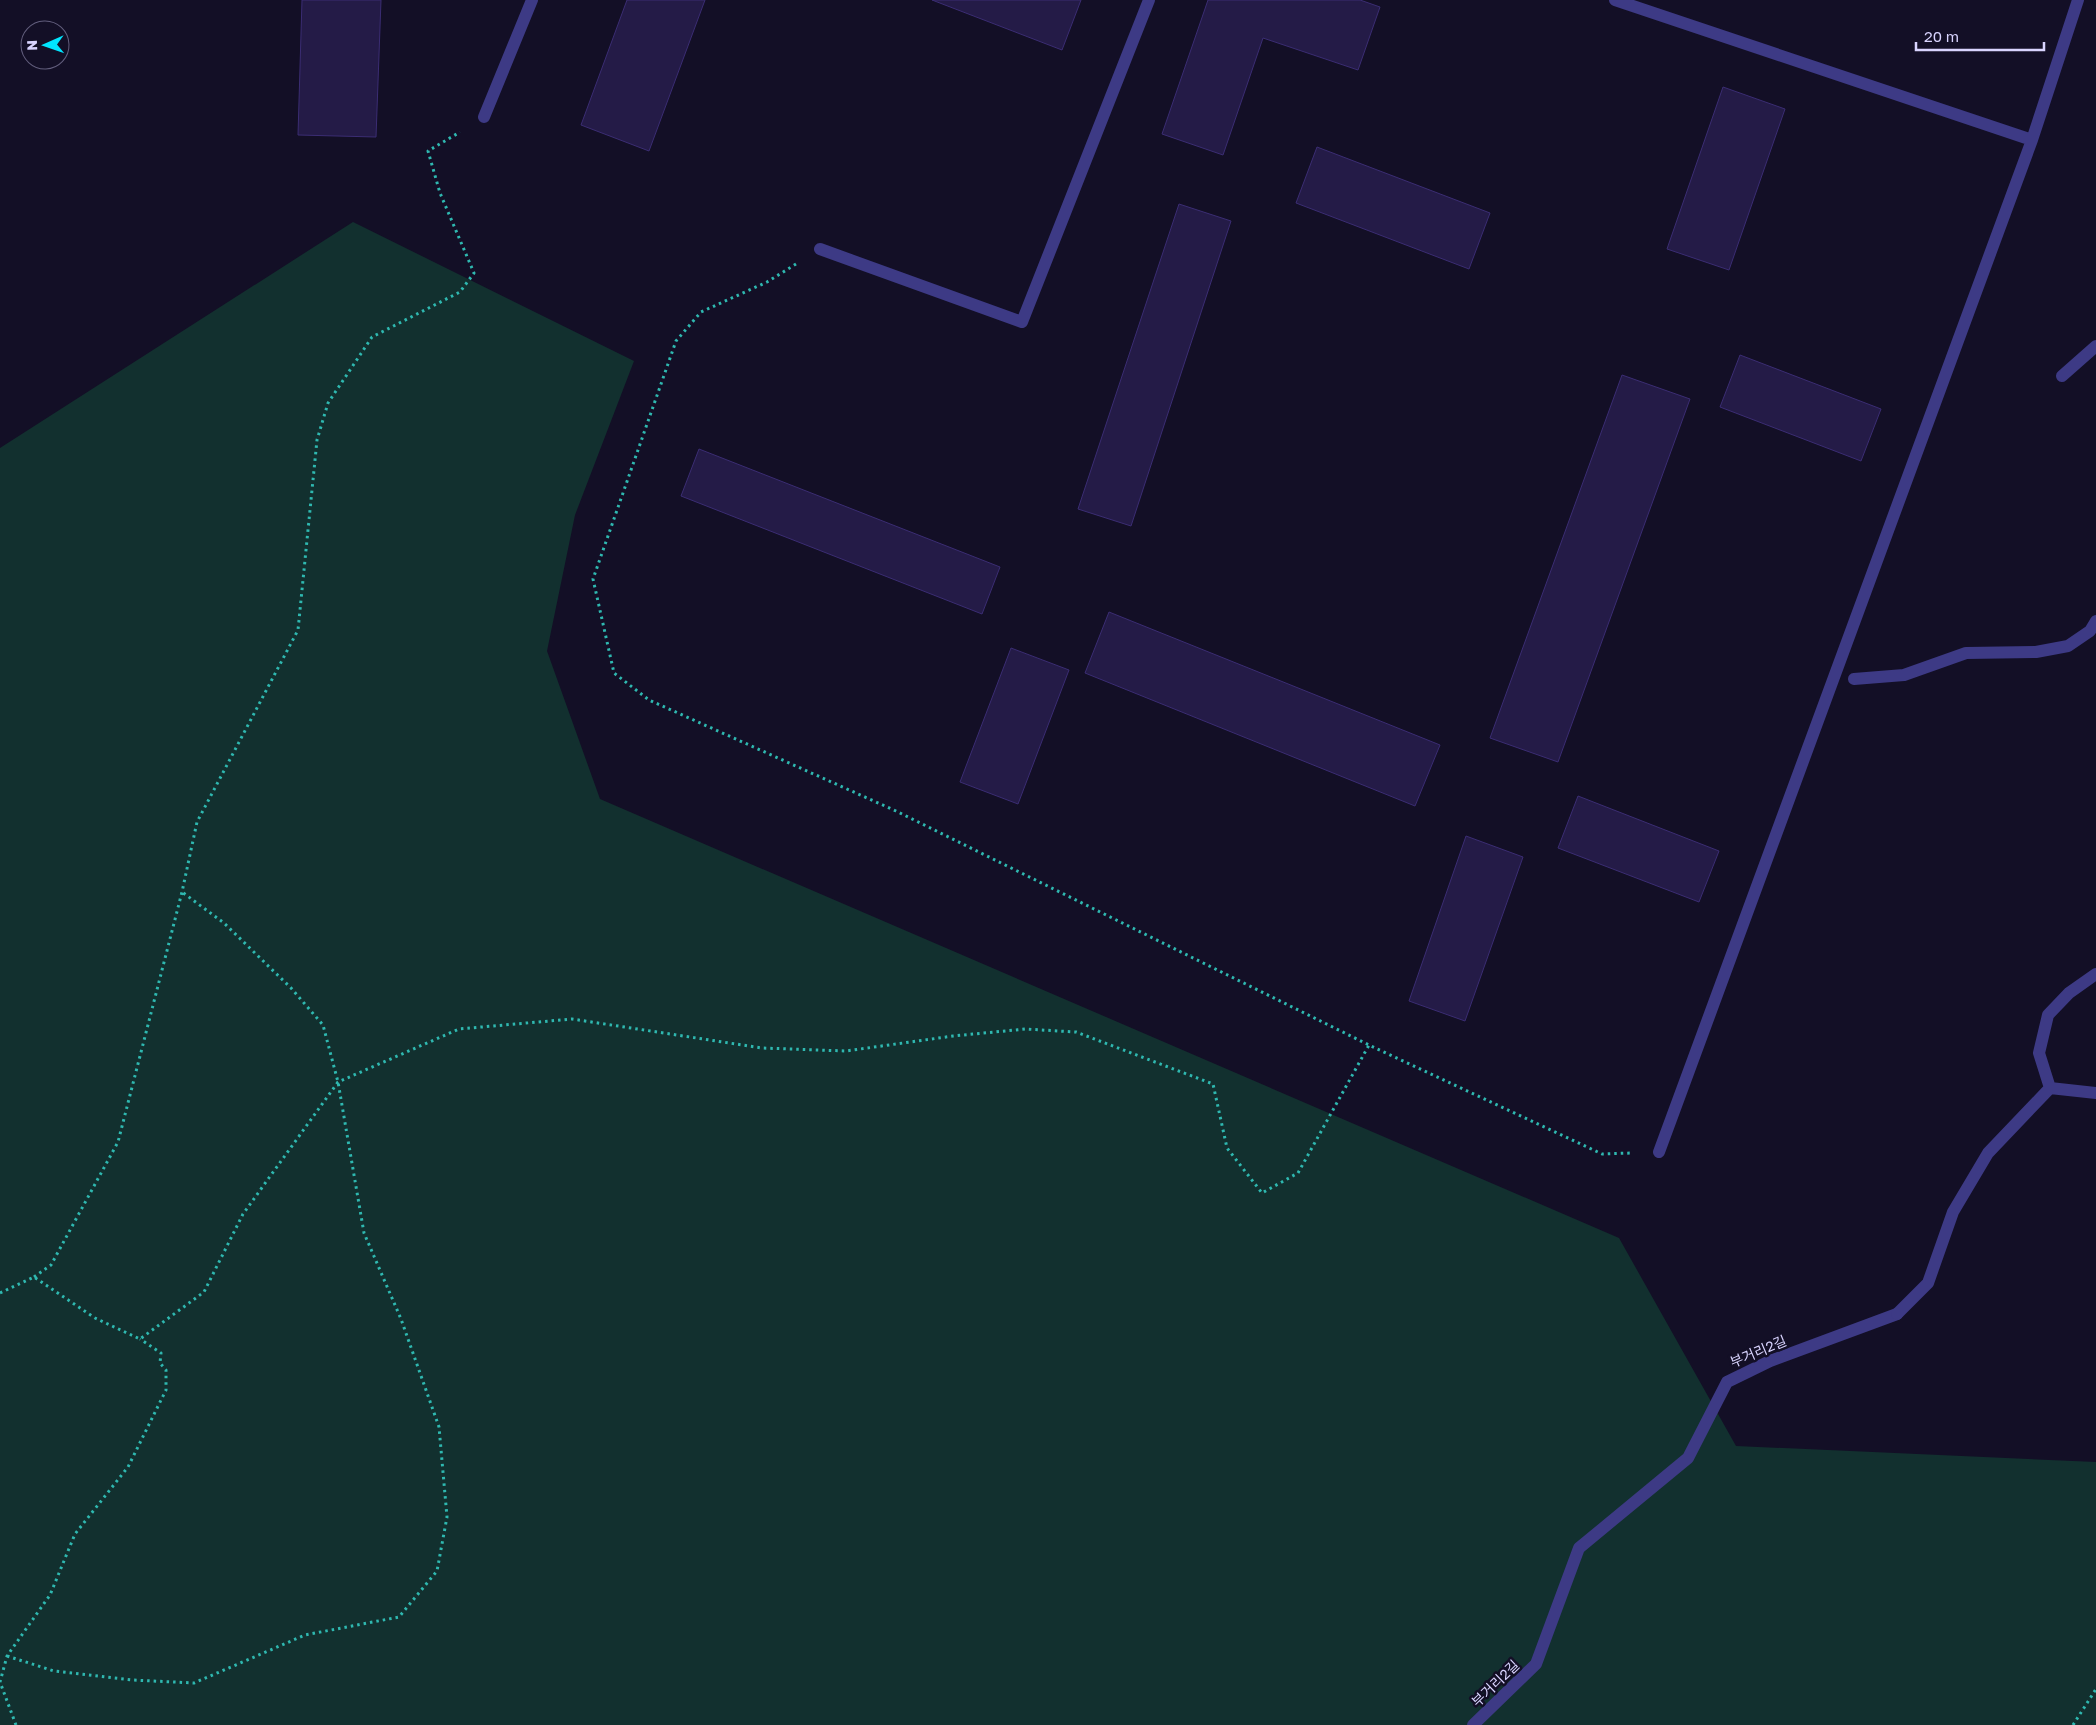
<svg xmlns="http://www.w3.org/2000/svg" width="2096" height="1725" font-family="'Golos Text','Noto Sans KR',sans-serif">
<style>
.green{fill:#12302f}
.building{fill:#241b47;stroke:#3b2d73}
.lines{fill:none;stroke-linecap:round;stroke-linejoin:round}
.path{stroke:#2fb8b0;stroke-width:3;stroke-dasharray:2.5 4;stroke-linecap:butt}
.service{stroke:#3d3a85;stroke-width:12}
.minor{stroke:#3d3a85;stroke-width:12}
.labels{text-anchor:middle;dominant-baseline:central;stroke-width:5;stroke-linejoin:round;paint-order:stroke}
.street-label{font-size:14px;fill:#d9d4ff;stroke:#130f26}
</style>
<rect width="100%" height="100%" fill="#130f26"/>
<path class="green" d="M 353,222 L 634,361 L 575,515 L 547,651 L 600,799 L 1619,1238 L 1736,1446 L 2096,1462 L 2096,1725 L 0,1725 L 0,448 Z"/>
<path class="building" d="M 302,0 L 381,0 L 376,137 L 298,135 Z
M 627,0 L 705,0 L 649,151 L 581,125 Z
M 932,0 L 1081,0 L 1062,50 Z
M 1208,0 L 1360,0 L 1380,7 L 1358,70 L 1263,38 L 1223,155 L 1162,134 Z
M 1723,87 L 1785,109 L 1729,270 L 1667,249 Z
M 1317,147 L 1490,213 L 1469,269 L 1296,203 Z
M 1179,204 L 1231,221 L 1131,526 L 1078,509 Z
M 1740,355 L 1881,409 L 1861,461 L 1720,407 Z
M 1622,375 L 1690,399 L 1558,762 L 1490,738 Z
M 699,449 L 1000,567 L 982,614 L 681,496 Z
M 1109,612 L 1440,745 L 1415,806 L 1085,673 Z
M 1011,648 L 1069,670 L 1018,804 L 960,782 Z
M 1578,796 L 1719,851 L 1699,902 L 1558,848 Z
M 1466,836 L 1523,857 L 1465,1021 L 1409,1001 Z"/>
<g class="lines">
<path class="path" d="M 796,264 L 767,282 L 701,312 L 676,341 L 593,579 L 614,673 L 649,700 L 896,811 L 1369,1045 L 1602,1154 L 1631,1153
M 34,1277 L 51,1265 L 118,1142 L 182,892 L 197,822 L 298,630 L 317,440 L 328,403 L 372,337 L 460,292 L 474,273 L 440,193 L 428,151 L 460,132
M 0,1293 L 34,1277 L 95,1318 L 140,1339 L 204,1292 L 243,1214 L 338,1082 L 459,1029 L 572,1019 L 762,1048 L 846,1051 L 953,1036 L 1025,1029 L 1076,1032 L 1213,1084 L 1227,1148 L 1262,1193 L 1298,1173 L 1369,1045
M 7,1656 L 54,1671 L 132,1680 L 194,1683 L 305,1635 L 399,1617 L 437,1571 L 447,1517 L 439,1427 L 401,1319 L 364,1233 L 338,1082 L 323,1025 L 291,988 L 224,923 L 182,892
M 16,1725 L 0,1682 L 7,1656 L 50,1595 L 75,1534 L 128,1467 L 166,1390 L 166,1370 L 160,1363 L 161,1353 L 140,1339
M 2073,1725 L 2096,1689"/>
<path class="service" d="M 484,117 L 532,0
M 1473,1725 L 1536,1664 L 1579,1548 L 1688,1458 L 1727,1382 L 1770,1361 L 1897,1314"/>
<path class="minor" d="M 1615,0 L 2032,140
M 820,249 L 1022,322 L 1149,0
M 2062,376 L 2096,346
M 1854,679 L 1904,675 L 1966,653 L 2036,652 L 2068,646 L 2090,631 L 2096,621
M 2050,1088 L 2039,1053 L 2048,1015 L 2069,993 L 2096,974
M 1659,1152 L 2032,140 L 2078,0
M 1897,1314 L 1928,1283 L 1953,1212 L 1988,1153 L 2050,1088 L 2096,1093"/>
</g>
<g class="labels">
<g class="street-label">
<text transform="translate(1758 1351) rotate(-23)">부거리2길</text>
<text transform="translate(1495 1683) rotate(-44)">부거리2길</text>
</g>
</g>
<g transform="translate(45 45) rotate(268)"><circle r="24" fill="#130f26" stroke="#625e7d"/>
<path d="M0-4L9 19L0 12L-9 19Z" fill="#00e5ff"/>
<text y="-8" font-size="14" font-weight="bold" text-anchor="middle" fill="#d9d4ff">N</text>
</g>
<path d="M1916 42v8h128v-8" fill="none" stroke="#d9d4ff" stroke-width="2.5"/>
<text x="1924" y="42" font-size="15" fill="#d9d4ff" stroke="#130f26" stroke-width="4" paint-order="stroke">20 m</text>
</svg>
